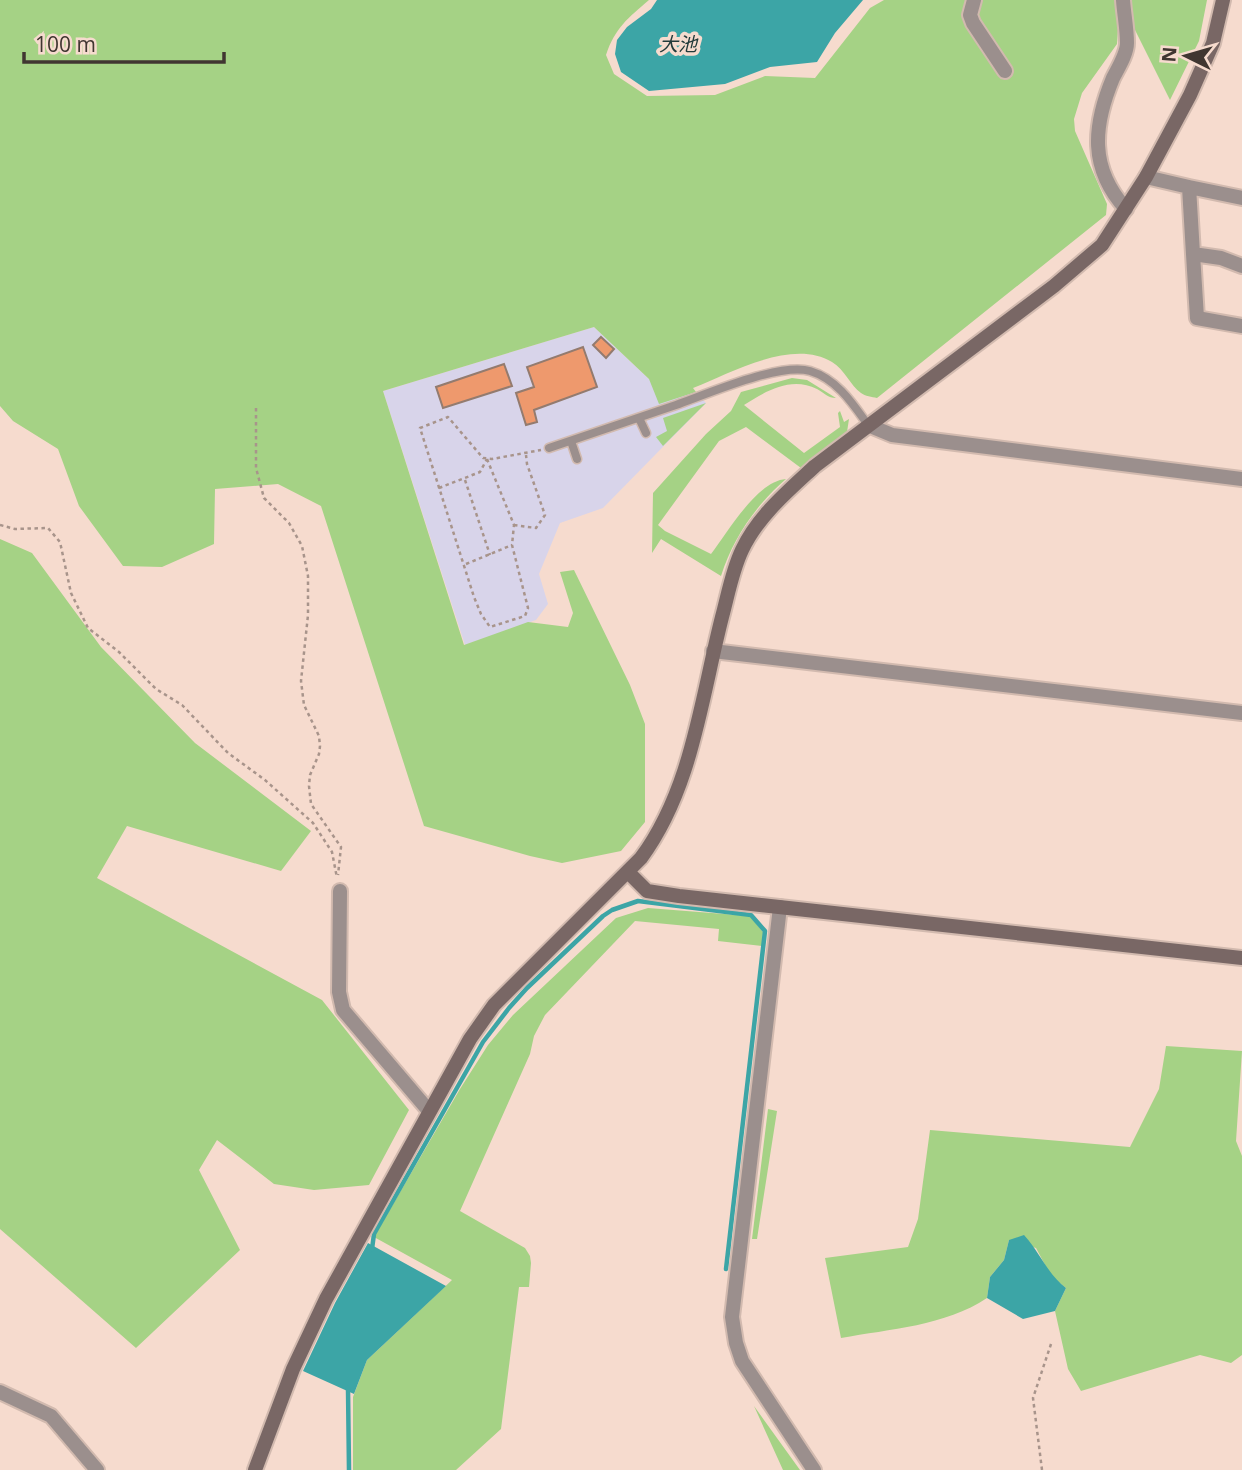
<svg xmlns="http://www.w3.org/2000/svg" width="1242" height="1470" font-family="'Open Sans','Noto Sans JP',sans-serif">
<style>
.commercial{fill:#d8d4ea}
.green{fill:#a5d285}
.water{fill:#3ca5a6}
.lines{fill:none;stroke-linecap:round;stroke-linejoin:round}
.stream{stroke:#3ca5a6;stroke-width:4.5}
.building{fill:#ee996d;stroke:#937b6f;stroke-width:2}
.lane-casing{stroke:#d2baaf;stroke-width:11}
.street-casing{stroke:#d2baaf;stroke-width:18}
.secondary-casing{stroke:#d2baaf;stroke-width:18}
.path{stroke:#a8948b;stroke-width:2.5;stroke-dasharray:3.5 3.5;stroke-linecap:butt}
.lane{stroke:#9b8f8d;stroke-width:8}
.street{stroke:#9b8f8d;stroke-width:14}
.secondary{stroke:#796765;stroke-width:14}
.labels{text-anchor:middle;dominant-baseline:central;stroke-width:7;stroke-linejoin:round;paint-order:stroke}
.water-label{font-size:19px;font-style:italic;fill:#223a3a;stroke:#f6dbce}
</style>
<rect width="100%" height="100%" fill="#f6dbce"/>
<path class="commercial" d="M 594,327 L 649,379 L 692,388 L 706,403 L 603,508 L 560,523 L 539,574 L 548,604 L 536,620 L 465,645 L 383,391 Z"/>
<path class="green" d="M 0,0 L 649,0 C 628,18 615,28 606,55 L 614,74 L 647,96 L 715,95 L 765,76 L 815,78 L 870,8 L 884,0 L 1120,0 L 1117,44 L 1082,93 L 1074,119 L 1075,131 L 1107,204 L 1106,215 L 877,398 C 872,397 865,396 861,393 C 850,385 845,370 832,362 C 792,338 731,373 693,388 L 696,392 L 659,404 L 649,379 L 594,327 L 383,391 L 464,645 L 528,622 L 568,627 L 573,613 L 560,572 L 574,570 L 630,685 L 645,724 L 645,822 L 621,851 L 562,863 L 530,856 L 424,826 L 321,506 L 278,484 L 215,489 L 214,544 L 162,567 L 123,566 L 79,506 L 58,449 L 13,421 L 0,406 Z
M 1120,0 L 1207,0 L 1199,41 L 1170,100 Z
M 792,378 L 807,380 L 836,398 C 828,398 824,393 817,389 C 791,376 766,391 744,405 L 804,453 L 840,427 L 838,413 L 840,411 L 844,422 L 849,419 L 847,432 L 801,468 L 746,427 L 719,441 L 658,525 L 665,531 L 711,554 C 728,532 757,481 786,479 C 756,505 733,538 721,576 L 661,539 L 652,553 L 653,493 L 706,434 L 731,411 L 741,392 Z
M 706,403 L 663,446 L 656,437 L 667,431 L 663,418 Z
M 0,539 L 32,553 L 101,647 L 195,743 L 311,831 L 281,871 L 127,826 L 97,878 L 322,1000 L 409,1110 L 369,1185 L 314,1190 L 274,1184 L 217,1140 L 199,1170 L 240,1250 L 136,1348 L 0,1229 Z
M 648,908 L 750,916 L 763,932 L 762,946 L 718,941 L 719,929 L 635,921 L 545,1015 L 534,1036 L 530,1054 L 460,1211 L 525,1248 L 530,1256 L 531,1263 L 529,1287 L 519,1287 L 501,1429 L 456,1470 L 353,1470 L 353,1397 L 367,1360 L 452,1280 L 374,1237 L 460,1089 L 488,1045 L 513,1015 L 616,918 Z
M 1166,1046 L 1242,1051 L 1236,1141 L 1242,1156 L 1242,1355 L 1231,1363 L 1200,1355 L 1081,1391 L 1068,1369 L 1055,1311 L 1066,1288 L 1051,1276 L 1036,1248 L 1009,1240 L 1004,1260 L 990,1277 L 987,1298 C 945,1326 890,1329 841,1338 L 825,1258 L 908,1247 L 918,1219 L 930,1130 L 1130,1147 L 1159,1089 Z
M 768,1109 L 777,1111 L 757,1239 L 752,1239 Z
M 754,1406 L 800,1470 L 783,1470 Z"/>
<path class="water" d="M 657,0 L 863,0 L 835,33 L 817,62 L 770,67 L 725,84 L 649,91 L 621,72 L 615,54 L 617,40 L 627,27 L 651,9 Z
M 1024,1235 C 1041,1254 1046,1272 1066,1288 L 1055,1311 L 1023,1319 L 987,1298 L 990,1277 L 1004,1260 L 1009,1240 Z
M 368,1243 L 446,1286 L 367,1360 L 354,1394 L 303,1371 L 335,1303 Z"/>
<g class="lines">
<path class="stream" d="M 372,1249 L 374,1234 L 483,1042 L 509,1008 L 527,988 L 603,916 L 612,910 L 638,901 L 751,915 L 765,931 L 726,1269
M 348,1388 L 349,1470"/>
</g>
<path class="building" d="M 601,337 L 614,349 L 606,358 L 593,345 Z
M 583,347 L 597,387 L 534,410 L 537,422 L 526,425 L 516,393 L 534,387 L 527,367 Z
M 504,364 L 512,386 L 443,408 L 436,387 Z"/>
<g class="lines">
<g class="lane-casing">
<path id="lane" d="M 639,418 L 646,433
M 571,441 L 577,459
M 549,448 C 591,434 634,419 676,405 C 707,394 780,362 810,371 C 837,379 853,404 868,425"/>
</g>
<g class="street-casing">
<path id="street" d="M 974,0 L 970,15 L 973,23 L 1005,71
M 1123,0 C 1124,14 1127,29 1127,43 C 1127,54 1118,68 1113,78 C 1093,126 1089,168 1126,209
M 1146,177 L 1189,187 L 1193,254 L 1221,258 L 1242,266
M 1189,187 L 1242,198
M 1193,254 L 1197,318 L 1242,326
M 868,425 L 892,435 L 1242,479
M 713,651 L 1242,713
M 340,891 L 339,992 L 343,1010 L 429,1111
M 780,907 L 732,1317 L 736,1343 L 742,1361 L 814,1470
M 0,1392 L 51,1416 L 97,1470"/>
</g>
<g class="secondary-casing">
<path id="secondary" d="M 628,872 L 647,891 L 679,896 L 1242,958
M 255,1470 L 293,1369 L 326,1299 L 470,1039 L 494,1005 L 641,858 C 692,789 701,699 722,617 C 728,595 732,571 742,550 C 758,516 788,491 815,466 L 1054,286 L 1102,245 L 1146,177 L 1190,95 L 1213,43 L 1223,0"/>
</g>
<path class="path" d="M 256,408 L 256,468 L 264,498 L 289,523 L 302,546 L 308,576 L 308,615 L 301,681 L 304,705 L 319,736 L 320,746 L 319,754 L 310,775 L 309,786 L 311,804 L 341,847 L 338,875
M 487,459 L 514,525 L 512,545 L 528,608 L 525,616 L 490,627 L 481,614 L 474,597 L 420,428 L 448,417 L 483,458 L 492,459 L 541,450
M 465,480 L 490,555
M 439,488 L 480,472 L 487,459
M 0,525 L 15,529 L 48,528 L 60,542 L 71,593 L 88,628 L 119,652 L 156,689 L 182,705 L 228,753 L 265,780 L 313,823 L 332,852 L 337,878
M 514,525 L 536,528 L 545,515 L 527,464 L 526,455
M 466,564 L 512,545
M 1042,1470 L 1033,1398 L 1052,1341"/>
<use href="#lane" class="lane"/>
<use href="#street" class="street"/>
<use href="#secondary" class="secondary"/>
</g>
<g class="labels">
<g class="water-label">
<text x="678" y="44">大池</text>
</g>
</g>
<g transform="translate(1186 56) rotate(275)" stroke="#f6dbce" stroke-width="5" paint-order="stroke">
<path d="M0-5L12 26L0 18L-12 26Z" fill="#403631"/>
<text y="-10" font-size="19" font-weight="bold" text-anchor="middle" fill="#403631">N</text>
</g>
<path d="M24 52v10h200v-10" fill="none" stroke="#403631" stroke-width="3.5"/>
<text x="35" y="52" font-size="21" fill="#403631" stroke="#f6dbce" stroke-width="5" paint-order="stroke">100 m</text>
</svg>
